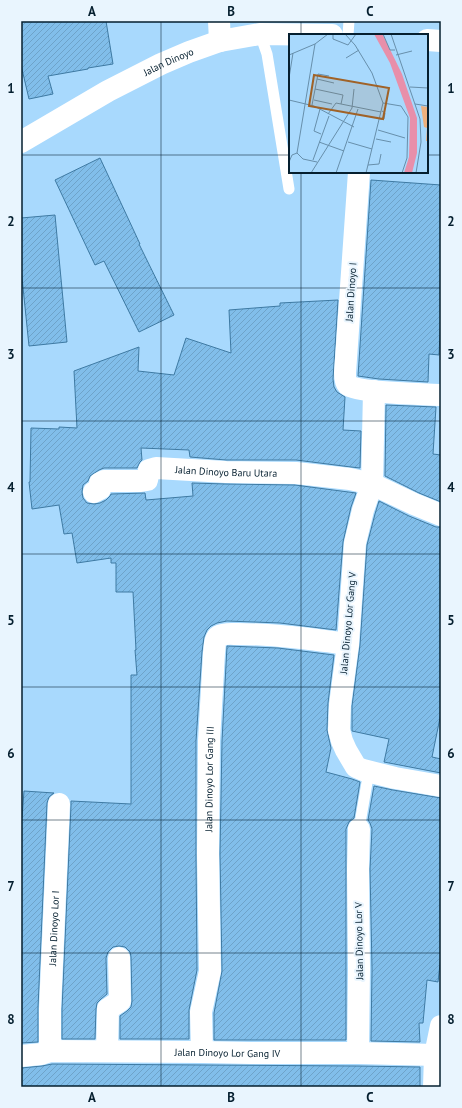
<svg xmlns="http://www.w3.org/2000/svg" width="462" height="1108" font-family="'PT Sans',sans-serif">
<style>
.building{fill:url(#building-hatch);stroke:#3e7aa3}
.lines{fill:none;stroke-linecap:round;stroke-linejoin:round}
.service{stroke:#fff;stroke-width:11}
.minor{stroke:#fff;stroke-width:22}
.secondary{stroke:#fff;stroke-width:22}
.grid{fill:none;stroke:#051f2f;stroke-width:1;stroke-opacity:0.55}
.labels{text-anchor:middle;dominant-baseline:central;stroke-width:4;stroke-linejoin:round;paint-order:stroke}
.street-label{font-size:10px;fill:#051f2f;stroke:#e9f5fe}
.inset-road{fill:none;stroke:#678fab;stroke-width:1}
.view{fill:#a06227;fill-opacity:0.15;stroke:#a06227;stroke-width:2}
.inset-edge{fill:none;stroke:#051f2f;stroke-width:2}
.neatline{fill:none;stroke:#051f2f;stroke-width:1.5}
.grid-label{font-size:13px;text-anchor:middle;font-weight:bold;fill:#051f2f}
</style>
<defs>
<pattern id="building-hatch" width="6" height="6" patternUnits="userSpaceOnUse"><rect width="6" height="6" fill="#81beea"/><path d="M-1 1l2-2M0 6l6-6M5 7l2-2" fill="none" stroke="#6ea3c9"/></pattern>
</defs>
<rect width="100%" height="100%" fill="#a8d9fd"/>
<path class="building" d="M 21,21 L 106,21 L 113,64 L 88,68 L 88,69 L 48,76 L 53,94 L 29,99 L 21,65 Z
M 100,158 L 140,244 L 139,244 L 174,315 L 139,332 L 104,261 L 95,265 L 55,180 Z
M 371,180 L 441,185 L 441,313 L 439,355 L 429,354 L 428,382 L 379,379 L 358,376 Z
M 55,215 L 67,342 L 29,346 L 21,268 L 21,218 Z
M 338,300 L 333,379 L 334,387 L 337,392 L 345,397 L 343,430 L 361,431 L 360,468 L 351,467 L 296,460 L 226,460 L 190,457 L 189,450 L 141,448 L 142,460 L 140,462 L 137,468 L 104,468 L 99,470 L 90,476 L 88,481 L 83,485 L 82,492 L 83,498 L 87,503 L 94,504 L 100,503 L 106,500 L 110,496 L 111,494 L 145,493 L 146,500 L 193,496 L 192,483 L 226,484 L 295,485 L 356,493 L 351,507 L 343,542 L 336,630 L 280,623 L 227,621 L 217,623 L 211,626 L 207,630 L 204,637 L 202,652 L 196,741 L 196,854 L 197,970 L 189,1010 L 189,1039 L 120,1039 L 120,1016 L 127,1011 L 131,1007 L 132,1001 L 131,957 L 130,952 L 125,947 L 119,946 L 113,947 L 108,952 L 106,958 L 107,994 L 101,999 L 97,1003 L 96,1009 L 95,1039 L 62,1039 L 62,1009 L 71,805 L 71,801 L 131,804 L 131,675 L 137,675 L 135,650 L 136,650 L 133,592 L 116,592 L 116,563 L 111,563 L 111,558 L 77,563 L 72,533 L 64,534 L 59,505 L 32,509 L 29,482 L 30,482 L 31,428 L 59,429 L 59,427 L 77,428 L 74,371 L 139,347 L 138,371 L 174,375 L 186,338 L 231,353 L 229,310 L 280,306 L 280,303 Z
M 386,405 L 436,407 L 433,454 L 441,455 L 441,502 L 419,493 L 385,476 Z
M 379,501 L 409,516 L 436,527 L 441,527 L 441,713 L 432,757 L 441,759 L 441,773 L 384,762 L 389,739 L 352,731 L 352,706 L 360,645 L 367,545 L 375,514 Z
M 227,646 L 278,648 L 334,655 L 328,703 L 327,730 L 331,748 L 326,772 L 352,779 L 360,782 L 354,818 L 349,822 L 346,829 L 346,1040 L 214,1040 L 214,1013 L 222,971 L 220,854 L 222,741 Z
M 374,786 L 393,790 L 441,798 L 441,955 L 438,982 L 427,980 L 423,1023 L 419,1023 L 420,1042 L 371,1041 L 372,969 L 370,869 L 372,829 L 370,823 L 368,820 Z
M 24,791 L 54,793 L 49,797 L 47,803 L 38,1008 L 38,1042 L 21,1043 L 21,818 L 22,818 Z
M 52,1064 L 358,1066 L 420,1067 L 420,1087 L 21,1087 L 21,1068 L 42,1066 Z"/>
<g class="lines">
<path class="service" d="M 260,34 L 267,54 L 289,189
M 348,35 L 349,21
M 359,829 L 369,771"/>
<g class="minor">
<path d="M 219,21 L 220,41"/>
<path d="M 359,172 L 345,373 C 345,377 345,382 348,385 C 358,393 425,394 441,395"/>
<path d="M 374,391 L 372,484 L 363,510 L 355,543 L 348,644 L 340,705 L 339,730 L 342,741 L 346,750 L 356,767 L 363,770 L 395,778 L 441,786"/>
<path id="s1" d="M 94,492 L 100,489 L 100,483 L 104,481 L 141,481 L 147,480 L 149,470 L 156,468 L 226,472 L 296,473 L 350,479 L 372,484 L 414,504 L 441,515"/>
<path id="s2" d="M 50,1051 L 50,1009 L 59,804"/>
<path d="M 107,1051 L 108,1009 L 120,1001 L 119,958"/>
<path id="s3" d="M 202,1052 L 201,1012 L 210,971 L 208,854 L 209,741 L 214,653 C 215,647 214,639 219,636 C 224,633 232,634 238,634 C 275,634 311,639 348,644"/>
<path d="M 358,1053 L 359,969 L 358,869 L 359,829"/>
<path id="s4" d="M 21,1056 L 41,1054 L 50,1051 L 202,1052 L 251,1053 L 358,1053 L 435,1055"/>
<path d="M 434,1087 L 435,1055 L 441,1026"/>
</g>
<g class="secondary">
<path d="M 427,40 L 441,41"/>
<path id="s5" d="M 21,142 L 108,91 L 161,64 L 189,52 L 220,41 L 260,34 L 332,35"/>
</g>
</g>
<path class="grid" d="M 161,21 L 161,1087M 301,21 L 301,35M 21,155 L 290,155M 427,155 L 441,155M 301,172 L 301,1087M 21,288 L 441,288M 21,421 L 441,421M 21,554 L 441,554M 21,687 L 441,687M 21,820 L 441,820M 21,953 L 441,953"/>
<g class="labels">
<g class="street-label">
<text stroke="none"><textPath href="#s5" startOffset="168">Jalan Dinoyo</textPath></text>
<text transform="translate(351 292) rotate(-86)">Jalan Dinoyo I</text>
<text stroke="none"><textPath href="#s1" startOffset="148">Jalan Dinoyo Baru Utara</textPath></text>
<text transform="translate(348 623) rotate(-85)">Jalan Dinoyo Lor Gang V</text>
<text stroke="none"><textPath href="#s3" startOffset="274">Jalan Dinoyo Lor Gang III</textPath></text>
<text stroke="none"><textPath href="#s2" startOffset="123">Jalan Dinoyo Lor I</textPath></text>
<text transform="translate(359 941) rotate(-91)">Jalan Dinoyo Lor V</text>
<text stroke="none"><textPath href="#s4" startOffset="207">Jalan Dinoyo Lor Gang IV</textPath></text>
</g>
</g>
<g transform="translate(289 34)">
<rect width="139" height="139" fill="#a8d9fd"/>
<path d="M 132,72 L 139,73 L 139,107 L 137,107 L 138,94 L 135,93 Z" fill="#edb07d"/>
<path d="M 85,0 L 94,1 L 113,40 L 128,84 L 128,119 L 123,139 L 115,139 L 120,123 L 121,84 L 101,29 Z" fill="#e88faa"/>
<path class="inset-road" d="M 44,0 L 44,5 L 59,11 L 67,0M 56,0 L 66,11 L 83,39 L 94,69 L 77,139M 94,0 L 101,16 L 106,16M 102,0 L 131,85 L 132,108 L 127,139M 26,10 L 8,119 L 14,125 L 28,128M 0,21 L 26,10 L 39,0M 107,21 L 123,17M 57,24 L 70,16M 0,44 L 4,19M 28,45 L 45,49M 121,53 L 139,54M 26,55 L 54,61 L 52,70M 0,66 L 25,72 L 65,93M 25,66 L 43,70M 94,69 L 112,72 L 119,83 L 118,124 L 113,139M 126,70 L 139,72M 23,71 L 29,40 L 40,42M 31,75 L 25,97 L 32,100M 39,80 L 47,69 L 92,78M 91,85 L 95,85 L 96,79 L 93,77M 89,96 L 116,104M 87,105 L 102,108M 30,108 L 55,117M 59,108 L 83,115M 24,126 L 40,82M 0,128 L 3,121 L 8,119M 79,131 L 90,130 L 92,120M 22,139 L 63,74 L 65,55M 47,139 L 69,75"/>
<path class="view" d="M 25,41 L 100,54 L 94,85 L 20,72 Z"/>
<rect width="139" height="139" class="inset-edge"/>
</g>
<rect width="462" height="1108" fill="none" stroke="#e9f5fe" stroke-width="44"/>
<rect x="22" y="22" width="418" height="1064" class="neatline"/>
<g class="grid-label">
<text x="92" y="16">A</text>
<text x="231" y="16">B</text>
<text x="370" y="16">C</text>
<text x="11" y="93">1</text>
<text x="451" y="93">1</text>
<text x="11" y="226">2</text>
<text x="451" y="226">2</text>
<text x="11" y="359">3</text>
<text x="451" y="359">3</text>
<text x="11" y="492">4</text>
<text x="451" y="492">4</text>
<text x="11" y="625">5</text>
<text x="451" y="625">5</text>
<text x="11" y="758">6</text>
<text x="451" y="758">6</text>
<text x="11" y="891">7</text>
<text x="451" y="891">7</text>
<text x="11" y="1024">8</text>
<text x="451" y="1024">8</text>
<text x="92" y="1102">A</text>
<text x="231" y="1102">B</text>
<text x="370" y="1102">C</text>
</g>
</svg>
